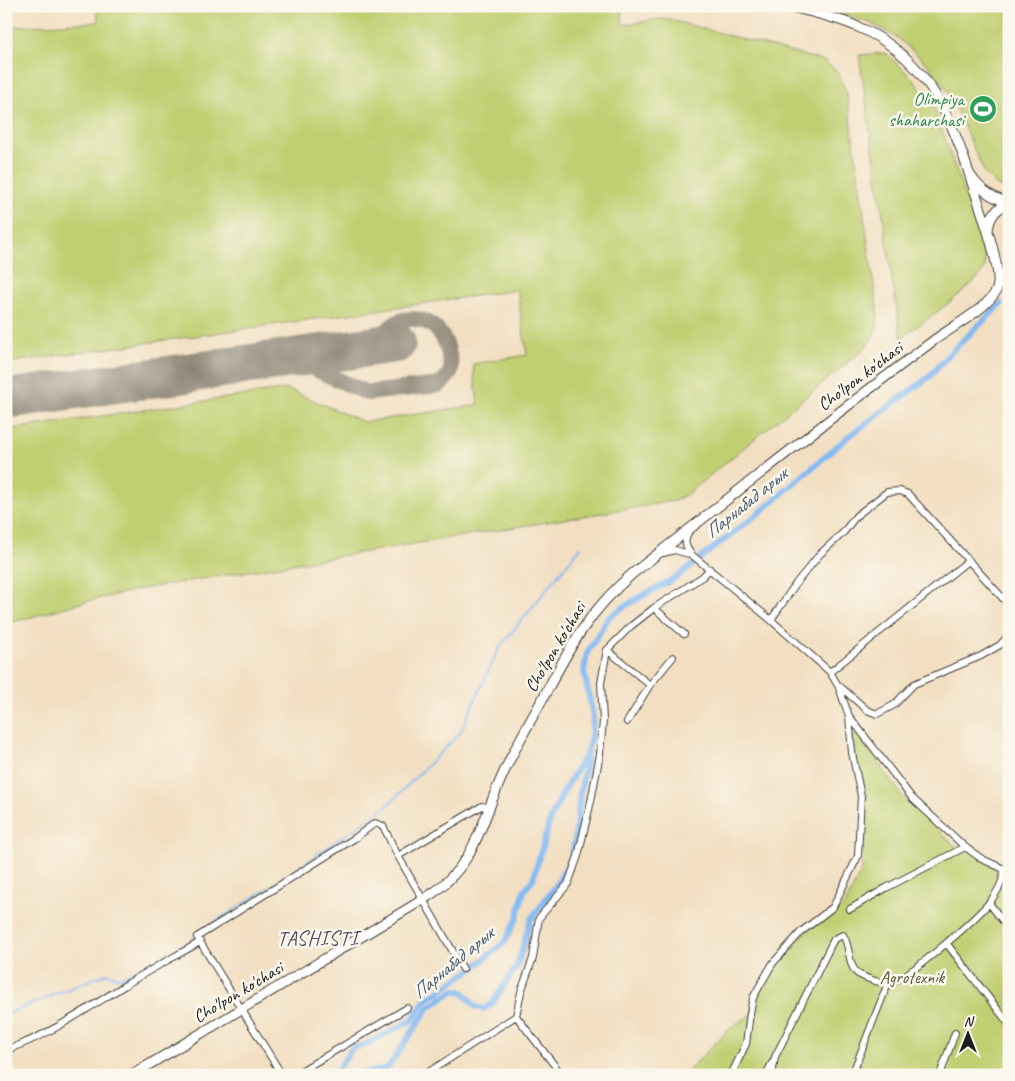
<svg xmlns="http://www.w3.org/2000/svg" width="1015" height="1081" font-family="Caveat,sans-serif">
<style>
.green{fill:#c0cf71;stroke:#6e7646}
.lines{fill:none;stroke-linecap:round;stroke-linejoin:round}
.stream{stroke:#82b9f2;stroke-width:2}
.canal{stroke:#82b9f2;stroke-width:6}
.taxiway{stroke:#877e6e;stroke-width:16}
.runway{stroke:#877e6e;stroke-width:40}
.street-casing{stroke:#3c3935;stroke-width:8}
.secondary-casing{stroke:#3c3935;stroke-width:11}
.street{stroke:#fff;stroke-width:6}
.secondary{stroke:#fff;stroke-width:9}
.labels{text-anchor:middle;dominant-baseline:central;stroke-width:5;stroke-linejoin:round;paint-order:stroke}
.leisure-label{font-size:18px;fill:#27864d;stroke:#fbf7ec;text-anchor:end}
.street-label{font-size:18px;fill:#1c1c1c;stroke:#fbf7ec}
.park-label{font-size:18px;fill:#555b3a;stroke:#fbf7ec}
.water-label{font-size:19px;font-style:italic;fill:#455b72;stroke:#fbf7ec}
.quarter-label{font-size:20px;letter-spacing:1px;fill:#504b5c;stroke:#fbf7ec}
</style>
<rect width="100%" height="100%" fill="#fbf7ec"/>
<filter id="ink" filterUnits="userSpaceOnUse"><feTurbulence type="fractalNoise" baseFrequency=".02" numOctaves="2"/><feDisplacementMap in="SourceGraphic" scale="10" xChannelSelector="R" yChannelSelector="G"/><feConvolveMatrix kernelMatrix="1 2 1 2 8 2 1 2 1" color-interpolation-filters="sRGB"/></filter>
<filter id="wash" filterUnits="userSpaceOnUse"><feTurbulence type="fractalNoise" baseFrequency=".0096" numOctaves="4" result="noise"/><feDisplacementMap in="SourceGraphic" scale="20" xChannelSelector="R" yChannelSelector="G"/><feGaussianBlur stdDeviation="1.12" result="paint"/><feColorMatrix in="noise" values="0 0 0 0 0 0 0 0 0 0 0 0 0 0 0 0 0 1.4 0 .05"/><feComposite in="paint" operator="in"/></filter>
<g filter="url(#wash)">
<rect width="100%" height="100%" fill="#f2dfc1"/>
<path class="green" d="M 97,6 L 621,6 L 623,25 L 658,19 L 671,20 L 824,61 L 838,72 L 847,94 L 877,307 C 879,324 876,337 863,350 L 686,495 L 674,501 L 141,589 L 84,602 L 6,624 L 6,430 L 287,389 L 364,422 L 478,405 L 473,364 L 527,355 L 517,290 L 6,363 L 6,27 L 98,22 Z
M 815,6 L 1009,6 L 1009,191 L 996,185 L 985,174 L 949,93 L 928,65 L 898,38 L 868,22 Z
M 886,53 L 913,79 L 935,110 L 984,250 C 985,256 986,263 984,269 C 980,283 916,327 901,338 L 859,55 Z
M 858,734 L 904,799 L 954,845 L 967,848 L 1009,878 L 1009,1075 L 684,1075 L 730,1028 L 752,1014 L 759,993 L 775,966 L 798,939 L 824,918 L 845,905 L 862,869 L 865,807 L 852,737 Z"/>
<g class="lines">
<path class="stream" d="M 202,930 L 272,886 L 387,806 L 460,733 L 499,648 L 581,547
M 6,1014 L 108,973 L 120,978 L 188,944 L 195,937"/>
<path class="canal" d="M 332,1075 L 339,1068 L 353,1047 L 363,1046 L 412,1020 L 425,1001 L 472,969 L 505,942 L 517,918 L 524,891 L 533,879 L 551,817 L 565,789 L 585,756
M 353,1075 L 382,1070 L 389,1066 L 429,1007 L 455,990 L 463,992 L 476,1007 L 484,1009 L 492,1004 L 517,966 L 531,919 L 557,884 L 571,859 L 575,840 L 580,793 L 586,764 L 586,755 L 592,733 L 593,716 L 584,671 L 587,653 L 609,617 L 633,601 L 677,577 L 707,553 L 764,509 L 848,437 L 929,377 L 953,350 L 1001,304"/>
<path class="taxiway" d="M 283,359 L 294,360 L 302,363 L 367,393 L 439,385 C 444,381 449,376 451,370 C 452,365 450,359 449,355 C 446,337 434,320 414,319 C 398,318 392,326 381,336 C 376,342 369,345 362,348"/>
<path class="runway" d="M 6,399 L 396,343"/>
</g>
</g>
<g filter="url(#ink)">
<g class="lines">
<g class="street-casing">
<path id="street" d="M 663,553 L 675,550 L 692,555 C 685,547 683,540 689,531
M 692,555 L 771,620 L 830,672 L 837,684 L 867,710 L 877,714 L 894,705 L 914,684 L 981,656 L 1000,645 L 1009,635
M 654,608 L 684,634
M 771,620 L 797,582 L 820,554 L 843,533 L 856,516 L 887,492 L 900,491 L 908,494 L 1009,605
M 607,650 L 650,685
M 830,672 L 969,560
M 838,685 L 849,716 L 912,798 L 965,847 L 982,859 L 1004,869 L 1009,875
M 627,722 L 650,685 L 673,657
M 398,856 L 482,806 L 489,808
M 989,903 L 1009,929
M 850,909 L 886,888 L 965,847
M 947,944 L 1009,1024
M 516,1016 L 562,1075
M 6,1050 C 50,1035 88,1008 127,984 C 151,969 176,956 200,942
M 282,1075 L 197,937 L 355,838 L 375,823 L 383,826 L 398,856 L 463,969
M 294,1075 L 407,1008
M 424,1075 L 516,1016 L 521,992 L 533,958 L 539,918 L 568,884 L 578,856 L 591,801 L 600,754 L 603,721 L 601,683 L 607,650 L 631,626 L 654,608 L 702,577 L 710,569
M 731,1075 L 746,1044 L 750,1013 L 753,998 L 759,987 L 773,963 L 801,932 L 833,907 L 858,856 L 861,796 L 852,753 L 849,716
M 766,1075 L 772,1063
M 772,1075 L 775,1057 L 834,939 L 843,935 C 851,947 847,965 858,974 C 865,978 879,983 887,983 C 906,982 975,919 989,903 C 997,893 1004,882 1004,869 L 1009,865
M 852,1075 L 888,983
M 940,1075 L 955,1033"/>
</g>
<g class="secondary-casing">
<path id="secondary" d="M 788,6 C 811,12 836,17 858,27 C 922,54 949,110 969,173 C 978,188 992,198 1009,203
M 988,231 C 989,218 995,208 1009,204
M 132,1075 L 424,899 C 478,866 480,822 505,770 C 516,746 529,723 542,700 C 569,649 587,613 632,574 C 732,496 831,417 933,341 C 949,329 991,306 997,289 C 1004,269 976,197 969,173"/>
</g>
<use href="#street" class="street"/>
<use href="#secondary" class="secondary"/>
</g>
</g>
<defs>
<g id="stadium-disc" transform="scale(1.4375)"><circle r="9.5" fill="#2e9e5b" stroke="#fbf7ec"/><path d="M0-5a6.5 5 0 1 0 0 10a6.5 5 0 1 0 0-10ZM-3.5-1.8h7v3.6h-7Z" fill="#fff"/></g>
</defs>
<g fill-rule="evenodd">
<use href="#stadium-disc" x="983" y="109"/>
</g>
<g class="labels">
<g class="leisure-label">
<text x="964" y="99">Olimpiya<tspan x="964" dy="21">shaharchasi</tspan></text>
</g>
<g class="street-label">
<text transform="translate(860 376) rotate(-37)">Cho'lpon ko'chasi</text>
<text transform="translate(555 647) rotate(-59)">Cho'lpon ko'chasi</text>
<text transform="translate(238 992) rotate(-31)">Cho'lpon ko'chasi</text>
</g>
<g class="park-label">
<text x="912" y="977">Agrotexnik</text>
</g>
<g class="water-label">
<text transform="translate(746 503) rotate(-39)">Парнабад арык</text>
<text transform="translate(453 963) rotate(-40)">Парнабад арык</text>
</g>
<g class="quarter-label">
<text x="318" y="938">TASHISTI</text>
</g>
</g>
<rect width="1015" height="1081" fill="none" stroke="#fbf7ec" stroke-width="25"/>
<g transform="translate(968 1034)" stroke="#fbf7ec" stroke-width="4" paint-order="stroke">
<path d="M0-4L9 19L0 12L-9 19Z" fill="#1c1c1c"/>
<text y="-8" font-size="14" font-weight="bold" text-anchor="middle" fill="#1c1c1c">N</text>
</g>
</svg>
